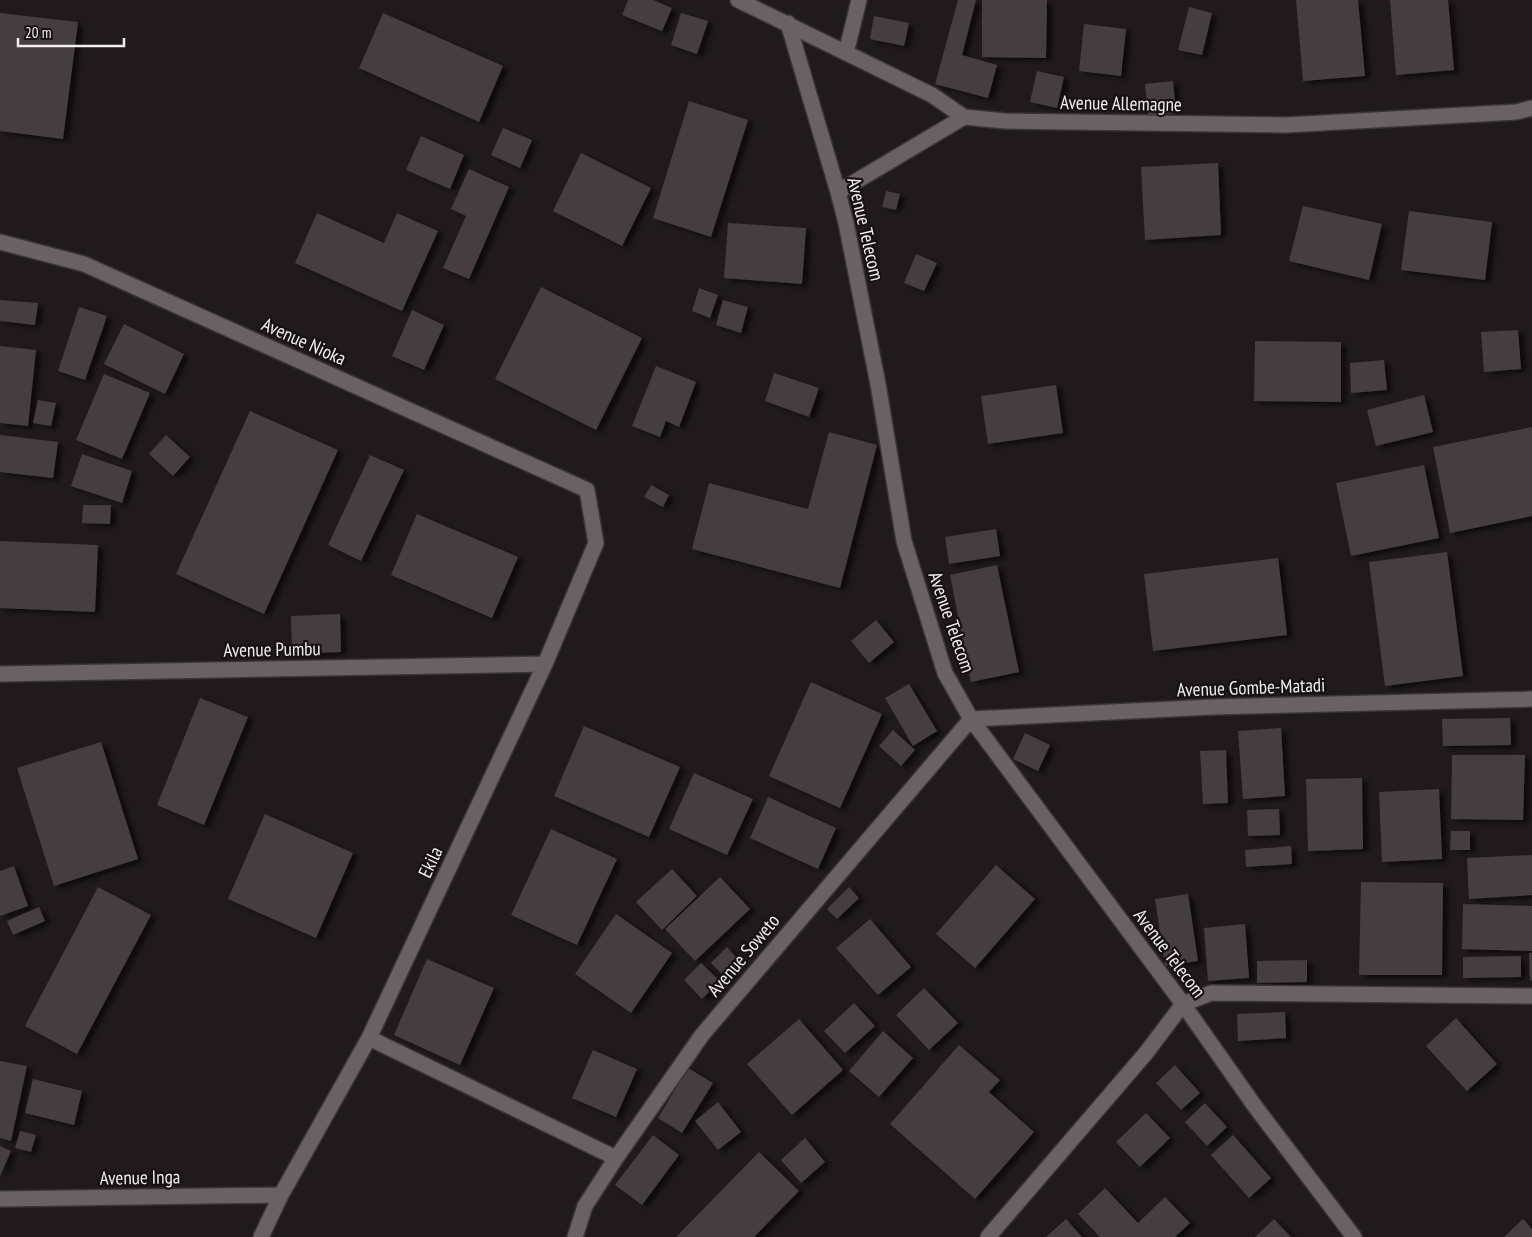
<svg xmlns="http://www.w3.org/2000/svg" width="1532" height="1237" font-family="'PT Sans Narrow',sans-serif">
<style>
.building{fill:#453d40;filter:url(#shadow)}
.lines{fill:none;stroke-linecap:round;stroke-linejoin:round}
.minor-casing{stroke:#393436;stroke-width:18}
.minor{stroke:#6a6165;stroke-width:15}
.labels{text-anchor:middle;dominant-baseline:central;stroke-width:4.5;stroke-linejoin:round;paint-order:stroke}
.street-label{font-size:19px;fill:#f3eef0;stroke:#181113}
</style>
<defs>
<filter id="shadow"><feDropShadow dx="5.5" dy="3" stdDeviation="2.5" flood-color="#0009"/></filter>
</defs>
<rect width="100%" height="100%" fill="#211a1d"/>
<path class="building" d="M 628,0 L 653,0 L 672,8 L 662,31 L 622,15 Z
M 958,0 L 976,0 L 962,55 L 997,65 L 988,98 L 935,84 Z
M 982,0 L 1047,0 L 1046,58 L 982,57 Z
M 1296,0 L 1358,0 L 1365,76 L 1303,81 Z
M 1390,0 L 1448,0 L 1454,70 L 1396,75 Z
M 1189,7 L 1212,13 L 1202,55 L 1178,50 Z
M 0,13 L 78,22 L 63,139 L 0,131 Z
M 383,13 L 503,66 L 479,122 L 359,68 Z
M 681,13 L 708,21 L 697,54 L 671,45 Z
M 874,16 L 909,23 L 904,46 L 870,39 Z
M 1084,24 L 1126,29 L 1121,76 L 1079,71 Z
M 1037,71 L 1064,77 L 1057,108 L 1030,102 Z
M 1173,81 L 1176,113 L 1148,116 L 1145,84 Z
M 689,101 L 748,120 L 711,237 L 653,218 Z
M 503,128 L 532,140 L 520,168 L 491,155 Z
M 421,136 L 464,155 L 450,189 L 406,170 Z
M 581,153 L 651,188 L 622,246 L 553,211 Z
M 1218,163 L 1221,235 L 1145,240 L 1141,167 Z
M 469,169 L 509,187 L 469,279 L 443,268 L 466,216 L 451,209 Z
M 886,191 L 900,194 L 896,210 L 882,207 Z
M 1303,206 L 1382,224 L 1369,280 L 1289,261 Z
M 1409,211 L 1492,222 L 1485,280 L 1401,270 Z
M 317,213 L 384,243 L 397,213 L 438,231 L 402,311 L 295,263 Z
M 728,223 L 806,228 L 802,284 L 724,278 Z
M 916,254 L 937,263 L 924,291 L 904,283 Z
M 541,287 L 642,338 L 596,430 L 495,379 Z
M 699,288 L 718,295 L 710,318 L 692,311 Z
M 0,300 L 38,303 L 35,325 L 0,321 Z
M 723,300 L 748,307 L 741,333 L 716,325 Z
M 79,307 L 107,316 L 85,380 L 58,371 Z
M 412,310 L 444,325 L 424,370 L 392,356 Z
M 124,324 L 184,354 L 165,394 L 104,364 Z
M 1518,330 L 1521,369 L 1484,372 L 1481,332 Z
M 1255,341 L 1341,342 L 1341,402 L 1254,401 Z
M 0,346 L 36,350 L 28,426 L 0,423 Z
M 1384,360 L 1387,390 L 1351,393 L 1350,363 Z
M 656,366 L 696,382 L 679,427 L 666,421 L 660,437 L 632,426 Z
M 774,373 L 819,388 L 809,417 L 765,401 Z
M 104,374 L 150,393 L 122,459 L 76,440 Z
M 1056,385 L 1063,433 L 988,444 L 981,396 Z
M 1424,395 L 1433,432 L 1376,446 L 1367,410 Z
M 38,400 L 56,403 L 51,426 L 33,423 Z
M 250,411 L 338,450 L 264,614 L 176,574 Z
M 1532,427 L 1532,516 L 1450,533 L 1433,447 Z
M 829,432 L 877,445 L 840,588 L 692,549 L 709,483 L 808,509 Z
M 0,435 L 58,442 L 53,478 L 0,472 Z
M 166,435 L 190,457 L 173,476 L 149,454 Z
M 82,454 L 132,471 L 122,503 L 71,486 Z
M 370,455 L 404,470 L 361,561 L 328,545 Z
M 1424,465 L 1439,538 L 1351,556 L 1336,483 Z
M 651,485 L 669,495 L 663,507 L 644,497 Z
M 83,505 L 111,505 L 110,524 L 82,523 Z
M 417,514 L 518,557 L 492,618 L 391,575 Z
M 996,529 L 1000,556 L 949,564 L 945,537 Z
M 0,541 L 98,545 L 95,612 L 0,608 Z
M 1447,552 L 1463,676 L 1385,686 L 1369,562 Z
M 1278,558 L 1287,635 L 1153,651 L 1144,574 Z
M 997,565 L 1019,672 L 971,682 L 950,575 Z
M 340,614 L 341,652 L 292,654 L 291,616 Z
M 876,620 L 894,642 L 869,663 L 851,641 Z
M 811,682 L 882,714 L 840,808 L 769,776 Z
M 909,684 L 937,731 L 913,746 L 885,698 Z
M 200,698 L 248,717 L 204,825 L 157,805 Z
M 1510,718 L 1511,745 L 1443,746 L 1442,719 Z
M 584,726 L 680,767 L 649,837 L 554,796 Z
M 1281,728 L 1285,796 L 1243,799 L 1238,731 Z
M 893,730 L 915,750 L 901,766 L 879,746 Z
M 1025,733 L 1050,745 L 1038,771 L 1013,759 Z
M 101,742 L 138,859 L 54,886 L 17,768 Z
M 1226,750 L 1228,803 L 1203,804 L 1200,751 Z
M 1452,755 L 1525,755 L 1523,820 L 1451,819 Z
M 694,773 L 753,799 L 727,855 L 669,829 Z
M 1362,778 L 1363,849 L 1308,851 L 1306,779 Z
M 1439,789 L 1442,859 L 1382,862 L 1379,792 Z
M 768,797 L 836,828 L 818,869 L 750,838 Z
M 1279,809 L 1280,835 L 1248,836 L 1247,810 Z
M 265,814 L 353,853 L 316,938 L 228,899 Z
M 551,829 L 617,859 L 577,945 L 511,915 Z
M 1451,831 L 1470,831 L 1470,850 L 1450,850 Z
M 1291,846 L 1292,864 L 1246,867 L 1245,850 Z
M 1532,855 L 1532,895 L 1469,899 L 1467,858 Z
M 996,865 L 1035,899 L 975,968 L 936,934 Z
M 14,866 L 28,906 L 0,916 L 0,871 Z
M 672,869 L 697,896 L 662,930 L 636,902 Z
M 720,877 L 750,909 L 695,961 L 665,929 Z
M 1361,882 L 1443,883 L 1442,975 L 1359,975 Z
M 98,887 L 151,915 L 77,1054 L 25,1026 Z
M 849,887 L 859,898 L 837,919 L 827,909 Z
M 1188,894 L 1198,961 L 1165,966 L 1155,899 Z
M 1463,904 L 1532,906 L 1532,951 L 1462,949 Z
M 39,907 L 45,921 L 13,935 L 7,921 Z
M 616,914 L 672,953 L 631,1013 L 575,974 Z
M 870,919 L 911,967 L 878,995 L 836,948 Z
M 1245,924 L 1249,978 L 1208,981 L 1204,928 Z
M 727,947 L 737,958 L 722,974 L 711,963 Z
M 1529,953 L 1532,953 L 1532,980 L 1530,981 Z
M 1521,956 L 1521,977 L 1463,978 L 1463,957 Z
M 427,959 L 494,988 L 460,1065 L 394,1035 Z
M 1307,960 L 1307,982 L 1257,983 L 1257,961 Z
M 701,963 L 720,981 L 702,999 L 684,980 Z
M 924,988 L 958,1023 L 929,1050 L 896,1015 Z
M 854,1003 L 875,1026 L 845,1053 L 824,1031 Z
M 1285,1012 L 1286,1038 L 1238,1041 L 1237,1014 Z
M 1456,1018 L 1497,1064 L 1467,1091 L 1426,1046 Z
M 799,1019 L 843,1070 L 792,1115 L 747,1064 Z
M 883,1031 L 913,1058 L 879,1097 L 849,1071 Z
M 959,1045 L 1000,1080 L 989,1092 L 1034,1132 L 975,1199 L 890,1124 Z
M 593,1050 L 637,1069 L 616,1117 L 572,1098 Z
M 0,1061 L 27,1066 L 11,1141 L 0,1138 Z
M 1175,1065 L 1200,1093 L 1181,1110 L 1156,1083 Z
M 688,1068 L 713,1083 L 682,1133 L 658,1118 Z
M 33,1079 L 82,1091 L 74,1125 L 25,1113 Z
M 718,1102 L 741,1132 L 718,1150 L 695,1121 Z
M 1205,1103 L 1227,1127 L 1207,1146 L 1185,1122 Z
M 1146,1113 L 1170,1138 L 1140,1167 L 1116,1142 Z
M 20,1131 L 36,1135 L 31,1152 L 15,1148 Z
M 653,1135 L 679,1155 L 642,1205 L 615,1185 Z
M 1233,1135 L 1271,1178 L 1249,1198 L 1211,1155 Z
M 805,1138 L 825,1162 L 801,1183 L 781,1160 Z
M 0,1146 L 11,1151 L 0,1176 Z
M 759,1152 L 799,1191 L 754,1237 L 676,1237 Z
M 1105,1188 L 1138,1223 L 1165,1197 L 1190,1223 L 1175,1237 L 1100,1237 L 1078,1214 Z
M 1066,1219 L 1082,1237 L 1046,1237 Z
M 1274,1219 L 1291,1237 L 1255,1237 Z
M 1523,1219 L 1532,1229 L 1532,1237 L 1504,1237 Z"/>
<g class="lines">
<g class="minor-casing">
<path id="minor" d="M 738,0 L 932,95 L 964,117 L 1005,121 L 1286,125 L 1516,112 L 1532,108
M 788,23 L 838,192 L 846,223 L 878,384 L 904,541 L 945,673 L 971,719 L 1183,1004 L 1254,1105 L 1354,1237
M 846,53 L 859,0
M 838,192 L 964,117
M 0,242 L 84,264 L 587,490 L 596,543 L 545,664 L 369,1038 L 281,1195 L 261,1237
M 0,674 L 545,664
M 369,1038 L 616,1158
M 0,1199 L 281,1195
M 575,1237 L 585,1206 L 616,1158 L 702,1035 L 971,719 L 1213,707 L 1532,699
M 988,1237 L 1146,1053 L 1183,1004 L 1211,993 L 1532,996"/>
</g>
<use href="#minor" class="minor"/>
</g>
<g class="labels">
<g class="street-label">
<text transform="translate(1121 103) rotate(1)">Avenue Allemagne</text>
<text transform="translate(866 229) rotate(77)">Avenue Telecom</text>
<text transform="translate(304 341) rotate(24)">Avenue Nioka</text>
<text transform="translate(952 622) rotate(71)">Avenue Telecom</text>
<text transform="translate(272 649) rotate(-1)">Avenue Pumbu</text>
<text transform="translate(1251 687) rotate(-2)">Avenue Gombe-Matadi</text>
<text transform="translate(430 862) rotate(-65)">Ekila</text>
<text transform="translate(1170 953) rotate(53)">Avenue Telecom</text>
<text transform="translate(743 955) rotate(-50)">Avenue Soweto</text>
<text transform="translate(140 1177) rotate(-1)">Avenue Inga</text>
</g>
</g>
<path d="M18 38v8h106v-8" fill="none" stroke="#f3eef0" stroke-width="2.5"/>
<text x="25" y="38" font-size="15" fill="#f3eef0" stroke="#181113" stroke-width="4" paint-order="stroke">20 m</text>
</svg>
